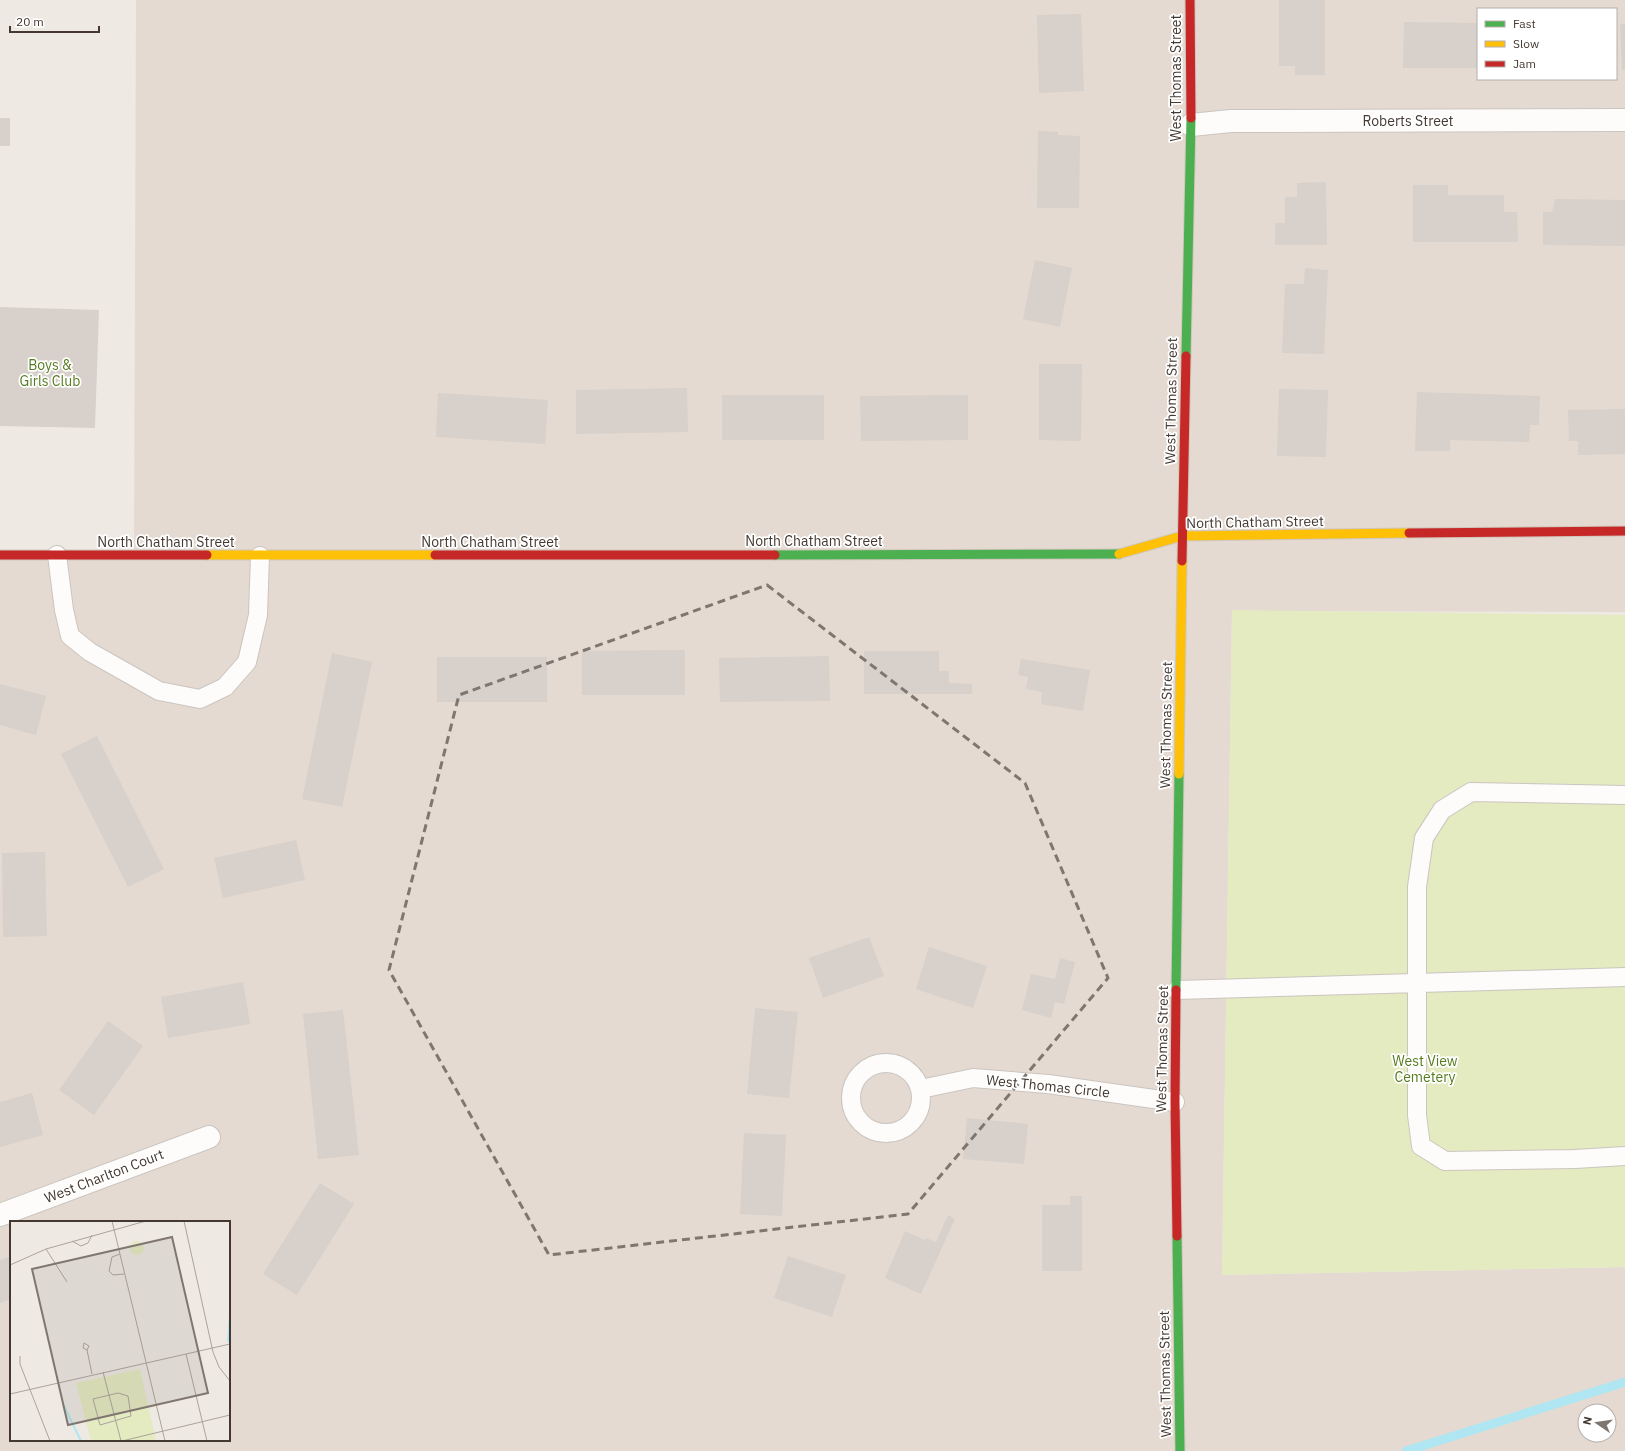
<svg xmlns="http://www.w3.org/2000/svg" width="1625" height="1451" font-family="'IBM Plex Sans',sans-serif">
<style>
.residential{fill:#e4dad1;fill-rule:evenodd}
.green{fill:#e4ebc1}
.lines{fill:none;stroke-linecap:round;stroke-linejoin:round}
.stream{stroke:#b0e6f2;stroke-width:9}
.building{fill:#d7d0cb}
.lane-casing{stroke:#cbc5c0;stroke-width:20}
.street-casing{stroke:#cbc5c0;stroke-width:24}
.fast-casing{stroke:#d0c6bc;stroke-width:11}
.slow-casing{stroke:#d0c6bc;stroke-width:11}
.jam-casing{stroke:#d0c6bc;stroke-width:11}
.lane{stroke:#fdfcfb;stroke-width:18}
.street{stroke:#fdfcfb;stroke-width:22}
.fast{stroke:#4caf50;stroke-width:9}
.slow{stroke:#ffc107;stroke-width:9}
.jam{stroke:#c62828;stroke-width:9}
.marked{fill:none;stroke:#807670;stroke-width:3;stroke-dasharray:8 5;stroke-linejoin:round}
.labels{text-anchor:middle;dominant-baseline:central;stroke-width:3.5;stroke-linejoin:round;paint-order:stroke}
.street-label{font-size:14px;fill:#443831;stroke:#fff}
.park-label{font-size:14px;fill:#567b1f;stroke:#fff}
.inset-river{fill:none;stroke:#b0e6f2;stroke-width:2}
.inset-road{fill:none;stroke:#aba29c;stroke-width:1}
.view{fill:#807670;fill-opacity:0.15;stroke:#807670;stroke-width:2}
.inset-edge{fill:none;stroke:#443831;stroke-width:2}
</style>
<rect width="100%" height="100%" fill="#efe9e4"/>
<path class="residential" d="M 136,0 L 1625,0 L 1625,612 L 1232,611 L 1222,1275 L 1625,1267 L 1625,1451 L 0,1451 L 0,555 L 134,555 ZM 1478,9 L 1616,9 L 1616,79 L 1478,79 ZM 11,1222 L 229,1222 L 229,1440 L 11,1440 ZM 1585,1411 L 1609,1411 L 1609,1435 L 1585,1435 Z"/>
<path class="green" d="M 1232,610 L 1625,615 L 1625,1267 L 1222,1275 Z"/>
<g class="lines">
<path class="stream" d="M 1406,1451 L 1625,1382"/>
</g>
<path class="building" d="M 1279,0 L 1325,0 L 1325,75 L 1295,75 L 1295,66 L 1279,66 Z
M 1081,14 L 1084,91 L 1039,93 L 1037,15 Z
M 1404,22 L 1478,23 L 1478,68 L 1403,68 Z
M 1620,24 L 1625,24 L 1625,70 L 1622,70 Z
M 0,118 L 10,118 L 10,146 L 0,146 Z
M 1038,131 L 1058,132 L 1058,135 L 1080,136 L 1079,208 L 1037,208 Z
M 1326,182 L 1327,245 L 1275,245 L 1275,223 L 1285,223 L 1285,197 L 1297,197 L 1297,183 Z
M 1413,185 L 1448,185 L 1448,195 L 1504,195 L 1504,212 L 1517,212 L 1518,242 L 1413,242 Z
M 1555,199 L 1625,200 L 1625,246 L 1543,245 L 1543,212 L 1552,212 Z
M 1035,260 L 1072,268 L 1060,327 L 1023,319 Z
M 1305,268 L 1328,270 L 1324,354 L 1282,353 L 1285,284 L 1304,284 Z
M 0,307 L 99,310 L 95,428 L 0,426 Z
M 1039,364 L 1082,364 L 1081,441 L 1039,440 Z
M 687,388 L 688,432 L 576,434 L 576,390 Z
M 1279,389 L 1328,390 L 1326,457 L 1277,456 Z
M 1417,392 L 1540,396 L 1539,425 L 1530,425 L 1529,442 L 1450,440 L 1450,451 L 1415,451 Z
M 438,393 L 548,400 L 545,444 L 436,437 Z
M 722,395 L 824,395 L 824,440 L 722,440 Z
M 968,395 L 968,440 L 861,441 L 860,396 Z
M 1625,409 L 1625,454 L 1578,455 L 1578,441 L 1569,441 L 1568,410 Z
M 685,650 L 685,695 L 582,695 L 582,651 Z
M 864,651 L 939,651 L 939,671 L 949,671 L 949,683 L 972,684 L 972,694 L 864,694 Z
M 332,653 L 372,662 L 342,807 L 302,799 Z
M 829,656 L 830,701 L 720,702 L 719,658 Z
M 437,657 L 547,657 L 547,702 L 437,702 Z
M 1021,659 L 1090,670 L 1083,711 L 1041,704 L 1042,692 L 1026,689 L 1028,677 L 1018,675 Z
M 0,684 L 46,696 L 36,735 L 0,725 Z
M 97,736 L 164,869 L 128,887 L 61,754 Z
M 296,840 L 305,880 L 223,898 L 214,858 Z
M 45,852 L 47,936 L 3,937 L 2,853 Z
M 869,937 L 884,976 L 823,998 L 809,958 Z
M 929,947 L 987,966 L 973,1008 L 916,989 Z
M 1060,958 L 1075,962 L 1064,1004 L 1055,1002 L 1051,1018 L 1022,1010 L 1031,974 L 1055,979 Z
M 243,982 L 250,1024 L 168,1038 L 161,997 Z
M 755,1008 L 798,1012 L 789,1098 L 747,1094 Z
M 343,1010 L 359,1155 L 318,1159 L 303,1014 Z
M 108,1021 L 143,1046 L 94,1115 L 59,1090 Z
M 32,1093 L 43,1135 L 0,1147 L 0,1102 Z
M 967,1118 L 1028,1124 L 1024,1164 L 963,1159 Z
M 744,1133 L 786,1135 L 782,1216 L 740,1214 Z
M 320,1183 L 354,1204 L 297,1295 L 263,1274 Z
M 1070,1196 L 1082,1196 L 1082,1271 L 1042,1271 L 1042,1205 L 1070,1205 Z
M 948,1215 L 955,1219 L 921,1294 L 885,1278 L 905,1231 L 925,1240 L 926,1238 L 936,1242 Z
M 11,1256 L 11,1299 L 0,1303 L 0,1260 Z
M 788,1256 L 846,1275 L 832,1317 L 774,1298 Z"/>
<g class="lines">
<g class="lane-casing">
<path id="lane" d="M 57,555 L 64,610 L 70,636 L 90,652 L 159,691 L 200,699 L 225,687 L 247,662 L 258,615 L 260,556
M 1625,795 L 1471,792 L 1442,810 L 1424,838 L 1417,887 L 1417,1115 L 1421,1146 L 1445,1161 L 1575,1159 L 1625,1156
M 1177,990 L 1625,977
M851 1098a35 35 0 1 1 70 0a35 35 0 1 1-70 0Z
M 921,1089 L 973,1078 L 1048,1084 L 1175,1102"/>
</g>
<g class="street-casing">
<path id="street" d="M 1191,125 L 1231,121 L 1625,120
M 0,1215 L 209,1137"/>
</g>
<g class="fast-casing">
<path id="fast" d="M 1186,356 L 1191,118
M 775,555 L 1119,554
M 1176,990 L 1179,774
M 1177,1236 L 1180,1451"/>
</g>
<g class="slow-casing">
<path id="slow" d="M 1119,554 L 1182,536 L 1409,533
M 207,555 L 435,555
M 1179,774 L 1182,561"/>
</g>
<g class="jam-casing">
<path id="jam" d="M 1190,0 L 1191,118
M 1409,533 L 1625,531
M 0,555 L 207,555
M 435,555 L 775,555
M 1182,561 L 1186,356
M 1176,990 L 1175,1102 L 1177,1236"/>
</g>
<use href="#lane" class="lane"/>
<use href="#street" class="street"/>
<use href="#fast" class="fast"/>
<use href="#slow" class="slow"/>
<use href="#jam" class="jam"/>
</g>
<path class="marked" d="M 767,585 L 1025,783 L 1108,978 L 908,1214 L 549,1255 L 389,970 L 459,695 Z"/>
<g class="labels">
<g class="street-label">
<text transform="translate(1176 78) rotate(-90)">West Thomas Street</text>
<text x="1408" y="121">Roberts Street</text>
<text transform="translate(1171 401) rotate(-89)">West Thomas Street</text>
<text transform="translate(1255 522) rotate(-1)">North Chatham Street</text>
<text x="814" y="541">North Chatham Street</text>
<text x="166" y="542">North Chatham Street</text>
<text x="490" y="542">North Chatham Street</text>
<text transform="translate(1166 725) rotate(-89)">West Thomas Street</text>
<text transform="translate(1162 1049) rotate(-89)">West Thomas Street</text>
<text transform="translate(1048 1086) rotate(6)">West Thomas Circle</text>
<text transform="translate(104 1176) rotate(-21)">West Charlton Court</text>
<text transform="translate(1165 1374) rotate(-91)">West Thomas Street</text>
</g>
<g class="park-label">
<text x="50" y="365">Boys &amp;<tspan x="50" dy="16">Girls Club</tspan></text>
<text x="1425" y="1061">West View<tspan x="1425" dy="16">Cemetery</tspan></text>
</g>
</g>
<g transform="translate(10 1221)">
<rect width="220" height="220" fill="#efe9e4"/>
<path d="M120 27a7 7 0 1 1 14 0a7 7 0 1 1-14 0ZM 130,148 L 146,220 L 81,220 L 66,162 Z" fill="#e4ebc1"/>
<path class="inset-river" d="M 218,121 L 220,94M 53,183 L 71,220"/>
<path class="inset-road" d="M 102,0 L 155,220M 174,0 L 203,131 L 209,146 L 220,160M 62,20 L 71,25 L 78,22 L 82,14M 36,28 L 57,61M 110,33 L 102,36 L 99,50 L 103,54 L 114,53M 0,44 L 36,28 L 136,0M 77,129 L 73,127 L 74,122 L 79,125 L 77,129 L 82,153M 176,133 L 197,220M 10,135 L 10,143 L 40,220M 93,151 L 111,220M 108,172 L 118,175 L 121,195 L 90,204 L 83,178 ZM 0,173 L 220,123M 112,220 L 220,194"/>
<path class="view" d="M 162,16 L 198,172 L 58,204 L 22,48 Z"/>
<rect width="220" height="220" class="inset-edge"/>
</g>
<rect x="1477" y="8" width="140" height="72" fill="#ffffff" stroke="#b4afad"/>
<rect x="1485" y="21" width="20" height="6" fill="#4caf50" stroke="#b4afad"/>
<text x="1513" y="28" font-size="12" fill="#443831">Fast</text>
<rect x="1485" y="41" width="20" height="6" fill="#ffc107" stroke="#b4afad"/>
<text x="1513" y="48" font-size="12" fill="#443831">Slow</text>
<rect x="1485" y="61" width="20" height="6" fill="#c62828" stroke="#b4afad"/>
<text x="1513" y="68" font-size="12" fill="#443831">Jam</text>
<g transform="translate(1597 1423) rotate(283)"><circle r="19" fill="#ffffff" stroke="#b4afad"/>
<path d="M0-3L7 15L0 10L-7 15Z" fill="#807670"/>
<text y="-6" font-size="11" font-weight="bold" text-anchor="middle" fill="#443831">N</text>
</g>
<path d="M10 26v6h89v-6" fill="none" stroke="#443831" stroke-width="2"/>
<text x="16" y="26" font-size="12" fill="#443831" stroke="#ffffff" stroke-width="3" paint-order="stroke">20 m</text>
</svg>
